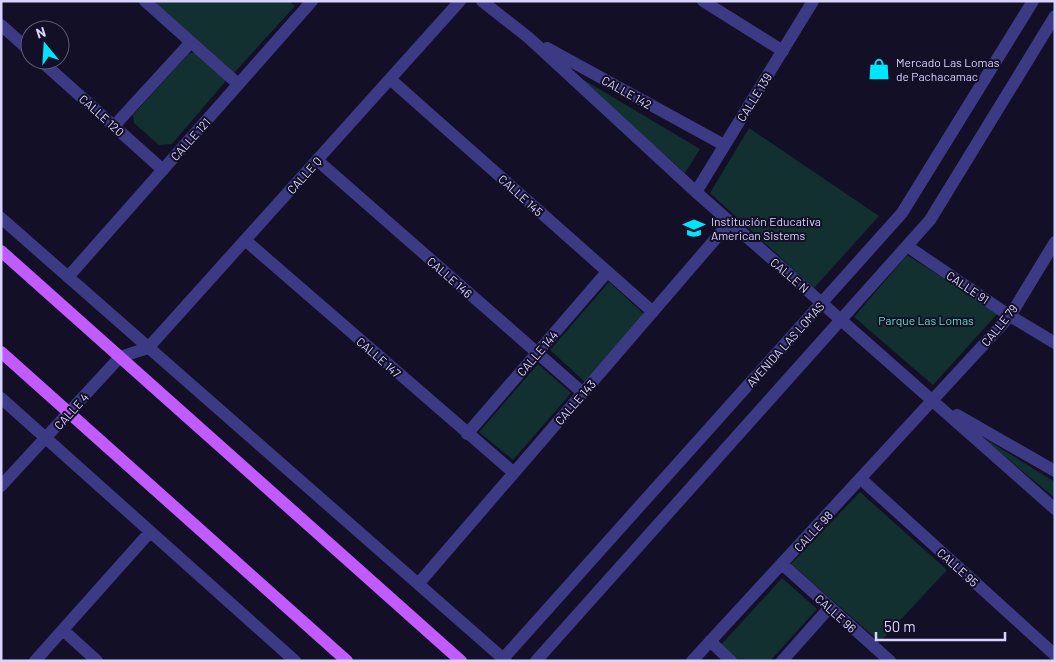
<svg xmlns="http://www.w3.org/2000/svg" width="1056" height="662" font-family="Barlow,sans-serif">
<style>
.green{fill:#12302f}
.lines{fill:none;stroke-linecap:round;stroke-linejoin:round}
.minor{stroke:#3d3a85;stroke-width:12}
.major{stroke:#c25bff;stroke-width:12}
.labels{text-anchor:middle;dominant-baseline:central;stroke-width:4;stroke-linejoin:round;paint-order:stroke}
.poi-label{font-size:12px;fill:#d9d4ff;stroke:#130f26;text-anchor:start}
.street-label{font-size:12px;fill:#d9d4ff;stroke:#130f26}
.park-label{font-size:12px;fill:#5fe0c0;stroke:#130f26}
</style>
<rect width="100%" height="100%" fill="#130f26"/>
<path class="green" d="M 154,1 L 289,1 L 295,6 L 234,73 Z
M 195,52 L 225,80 L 225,82 L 172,144 L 159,145 L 134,123 L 133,115 L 188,54 Z
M 574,74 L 700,149 L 685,173 Z
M 749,128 L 879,216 L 814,288 L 710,193 Z
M 907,255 L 998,313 L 933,385 L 854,317 Z
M 609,282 L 645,315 L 585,382 L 550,350 Z
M 538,364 L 571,393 L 513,460 L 479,432 Z
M 979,435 L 1055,482 L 1055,498 Z
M 860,492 L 947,570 L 880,642 L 791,564 Z
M 782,578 L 817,609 L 770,661 L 735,661 L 719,647 Z"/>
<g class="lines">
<path class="minor" d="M 145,1 L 238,84
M 482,1 L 529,38 L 696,192 L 1055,509
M 703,1 L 783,51
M 1,25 L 30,51
M 547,48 L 724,145
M 40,60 L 163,170
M 390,79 L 653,312
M 114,126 L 191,42
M 317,160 L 583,393
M 696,192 L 813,1
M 1,218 L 506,661
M 245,240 L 514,473
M 907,246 L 1010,316 L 1055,343
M 68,277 L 312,1
M 1,398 L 295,661
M 957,415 L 1055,471
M 467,434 L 607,272
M 861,479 L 1055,655
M 1,486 L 120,357 L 148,348 L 460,1
M 782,564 L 890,661
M 419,583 L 730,222
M 63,630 L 97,661
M 710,641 L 731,661
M 35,661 L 150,532
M 501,661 L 902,213 L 1033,1
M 536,661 L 930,220 L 1055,16
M 692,661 L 1010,316 L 1055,242
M 782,661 L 830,607"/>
<path class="major" d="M 1,251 L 461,661
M 1,352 L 347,661"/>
</g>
<defs>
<g id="shop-bare" transform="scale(1.725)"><path d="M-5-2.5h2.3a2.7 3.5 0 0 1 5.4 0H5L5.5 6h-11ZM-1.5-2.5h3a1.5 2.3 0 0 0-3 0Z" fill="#00e5ff" stroke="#130f26" stroke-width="2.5" paint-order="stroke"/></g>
<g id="school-bare" transform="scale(1.725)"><path d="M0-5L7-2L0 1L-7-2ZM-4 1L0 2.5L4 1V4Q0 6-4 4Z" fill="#00e5ff" stroke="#130f26" stroke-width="2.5" paint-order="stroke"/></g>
</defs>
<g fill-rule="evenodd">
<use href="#shop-bare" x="879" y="69"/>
<use href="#school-bare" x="694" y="228"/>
</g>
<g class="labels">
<g class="poi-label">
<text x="896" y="62">Mercado Las Lomas<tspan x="896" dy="14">de Pachacamac</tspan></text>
<text x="711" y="221">Institución Educativa<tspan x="711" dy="14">American Sistems</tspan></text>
</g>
<g class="street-label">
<text transform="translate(627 92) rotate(29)">CALLE 142</text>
<text transform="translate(754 97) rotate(-58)">CALLE 139</text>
<text transform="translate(102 115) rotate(42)">CALLE 120</text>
<text transform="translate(190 139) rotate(-48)">CALLE 121</text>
<text transform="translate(304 175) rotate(-48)">CALLE Q</text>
<text transform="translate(521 195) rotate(42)">CALLE 145</text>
<text transform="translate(790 275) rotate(41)">CALLE N</text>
<text transform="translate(450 277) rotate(41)">CALLE 146</text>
<text transform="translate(968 287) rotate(34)">CALLE 91</text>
<text transform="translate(999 325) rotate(-51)">CALLE 79</text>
<text transform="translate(785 344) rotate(-48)">AVENIDA LAS LOMAS</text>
<text transform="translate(537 353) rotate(-49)">CALLE 144</text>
<text transform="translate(379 357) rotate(41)">CALLE 147</text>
<text transform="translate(575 402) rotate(-49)">CALLE 143</text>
<text transform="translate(71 411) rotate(-48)">CALLE 4</text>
<text transform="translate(813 531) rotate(-47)">CALLE 98</text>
<text transform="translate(958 567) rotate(42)">CALLE 95</text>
<text transform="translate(836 613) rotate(42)">CALLE 96</text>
</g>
<g class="park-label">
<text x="926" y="320">Parque Las Lomas</text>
</g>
</g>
<rect width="1056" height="662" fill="none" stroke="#d9d4ff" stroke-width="5"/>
<g transform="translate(45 45) rotate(342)"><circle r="24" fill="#130f26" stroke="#625e7d"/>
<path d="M0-4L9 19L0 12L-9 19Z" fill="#00e5ff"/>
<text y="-8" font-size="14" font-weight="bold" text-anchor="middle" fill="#d9d4ff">N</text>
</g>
<path d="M876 632v8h129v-8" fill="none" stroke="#d9d4ff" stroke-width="2.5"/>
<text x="884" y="632" font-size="15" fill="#d9d4ff" stroke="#130f26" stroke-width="4" paint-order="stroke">50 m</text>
</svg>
